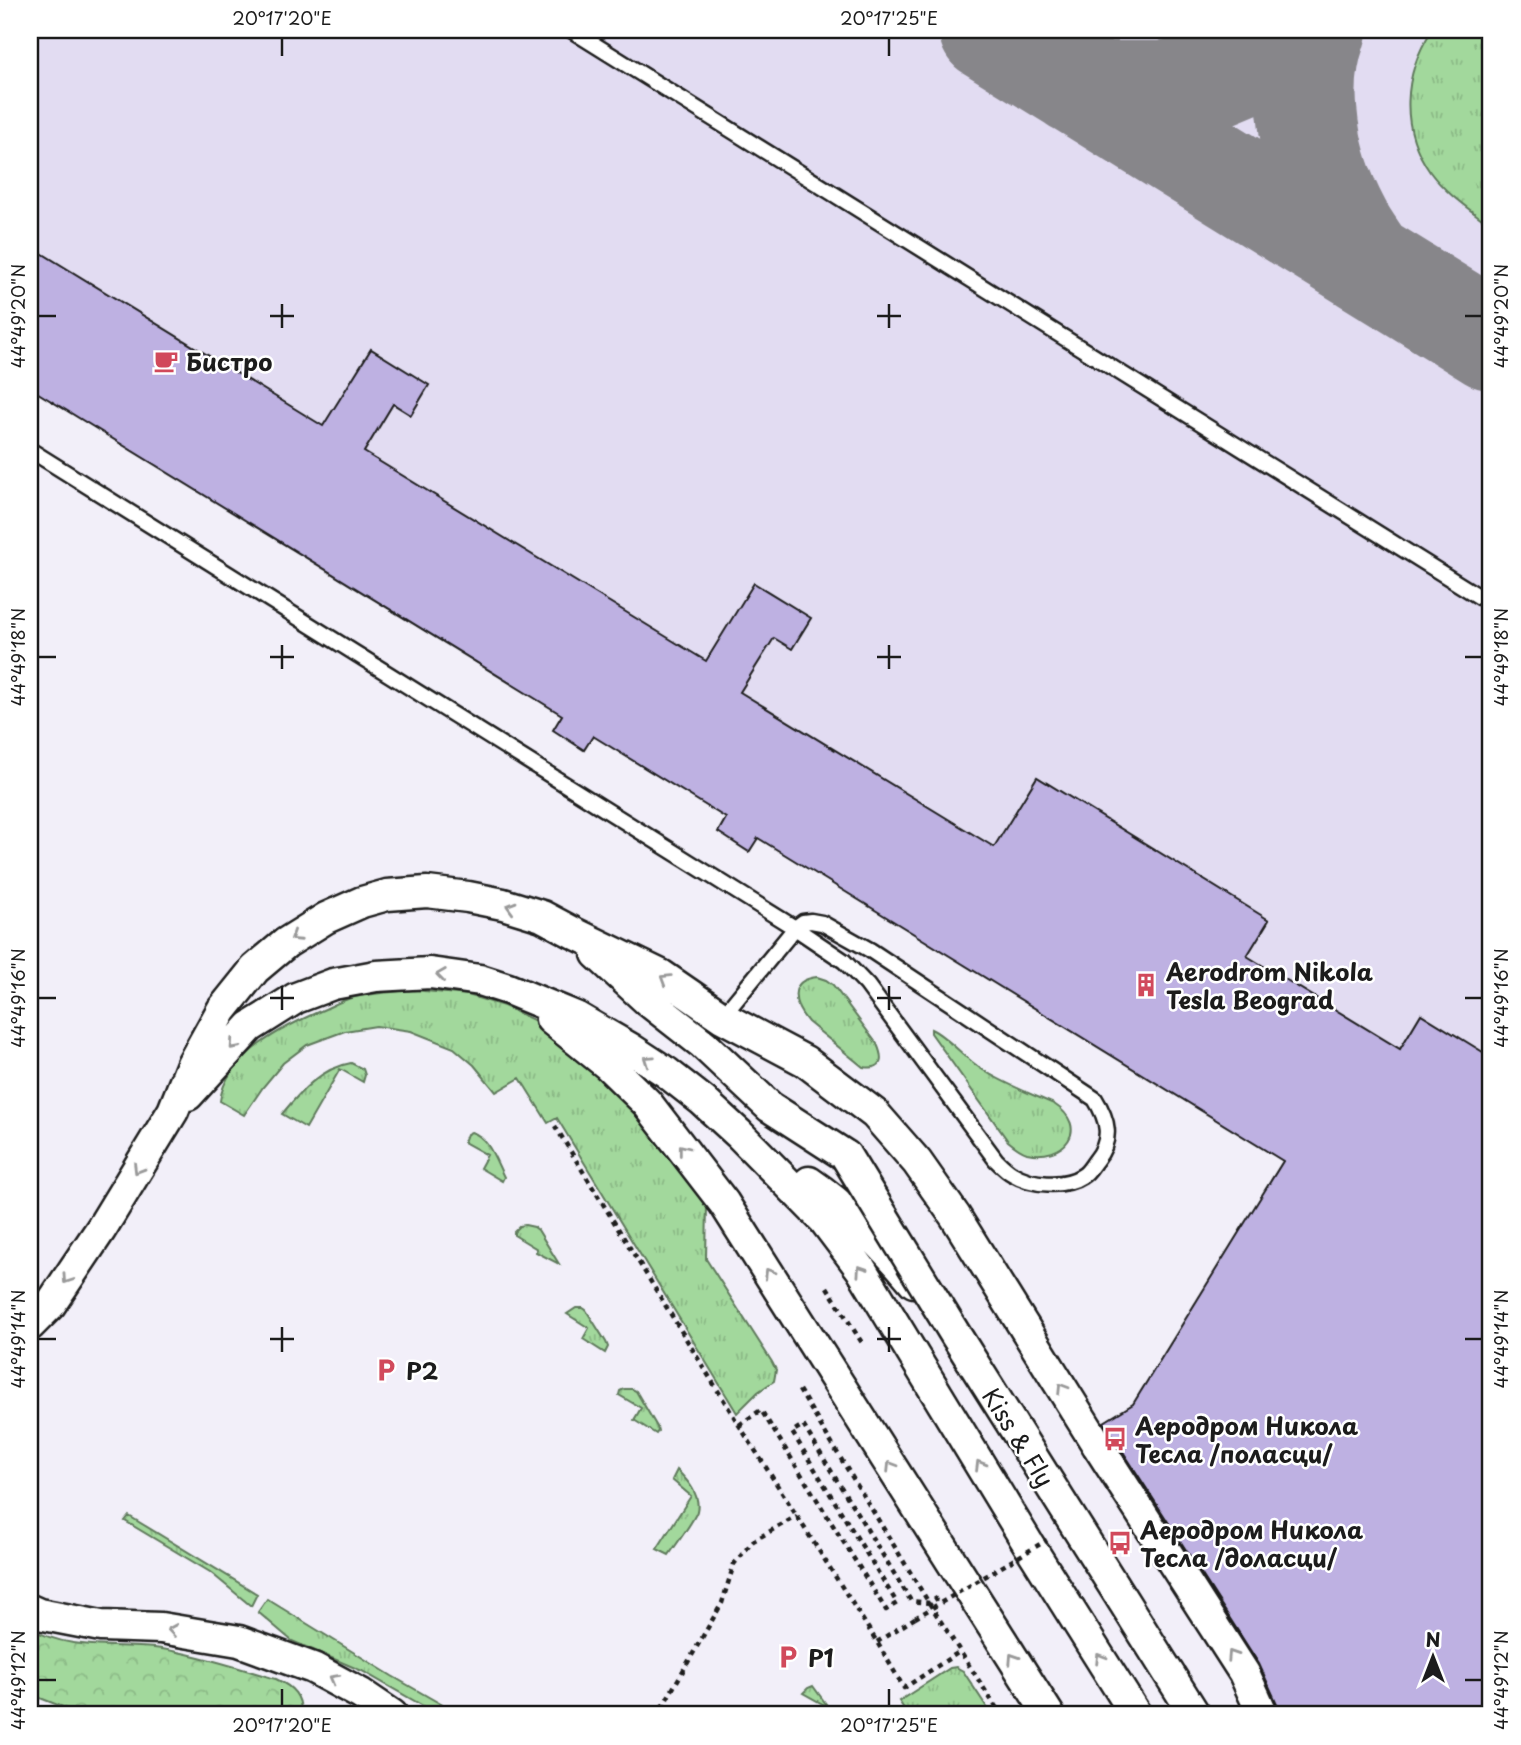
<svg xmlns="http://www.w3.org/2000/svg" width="1521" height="1745" font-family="'Playpen Sans',sans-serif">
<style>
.built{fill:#e2dcf2}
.grass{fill:url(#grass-tufts);stroke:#5f7a5c;stroke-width:2}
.forest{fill:url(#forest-crowns);stroke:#5f7a5c;stroke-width:2}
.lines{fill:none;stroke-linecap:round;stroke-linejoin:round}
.taxiway{stroke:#87868a;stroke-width:100}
.building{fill:#beb1e2;stroke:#1c1c1c;stroke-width:2}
.service-casing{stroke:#1c1c1c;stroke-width:19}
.minor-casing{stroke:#1c1c1c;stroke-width:35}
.path{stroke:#1c1c1c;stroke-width:4.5;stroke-dasharray:5 5;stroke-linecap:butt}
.service{stroke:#fff;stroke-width:14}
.minor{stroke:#fff;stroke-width:30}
.minor-bridge-casing{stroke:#1c1c1c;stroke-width:35;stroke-linecap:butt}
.path-bridge{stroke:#1c1c1c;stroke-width:4.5;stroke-dasharray:5 5;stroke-linecap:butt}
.minor-bridge{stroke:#fff;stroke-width:30}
.oneway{stroke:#999}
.ticks{fill:none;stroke:#1c1c1c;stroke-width:2.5}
.labels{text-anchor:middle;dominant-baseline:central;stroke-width:5;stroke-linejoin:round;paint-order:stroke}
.poi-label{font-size:24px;font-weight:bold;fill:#1c1c1c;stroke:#fff;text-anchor:start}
.street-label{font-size:24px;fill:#1c1c1c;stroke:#fff}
.neatline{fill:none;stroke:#1c1c1c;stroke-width:2.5}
.ticks-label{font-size:18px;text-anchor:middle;fill:#1c1c1c}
</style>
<defs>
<pattern id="grass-tufts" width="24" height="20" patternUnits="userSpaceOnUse" patternTransform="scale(1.75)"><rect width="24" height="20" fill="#a2d89c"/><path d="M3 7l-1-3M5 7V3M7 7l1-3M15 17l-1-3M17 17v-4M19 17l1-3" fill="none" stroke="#8bb986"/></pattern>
<pattern id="forest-crowns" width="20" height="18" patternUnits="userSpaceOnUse" patternTransform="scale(1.75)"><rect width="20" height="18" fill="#a2d89c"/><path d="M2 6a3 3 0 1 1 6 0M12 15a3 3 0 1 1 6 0" fill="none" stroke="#8bb986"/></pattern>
</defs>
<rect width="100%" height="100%" fill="#f2eff9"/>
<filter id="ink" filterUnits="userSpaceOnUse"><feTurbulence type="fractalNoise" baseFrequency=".0143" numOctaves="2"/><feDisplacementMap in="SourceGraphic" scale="14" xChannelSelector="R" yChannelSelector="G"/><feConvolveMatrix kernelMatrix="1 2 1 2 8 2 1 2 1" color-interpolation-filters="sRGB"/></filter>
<g filter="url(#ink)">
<path class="built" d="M 30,30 L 1491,30 L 1491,1715 L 1332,1715 L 1133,1404 L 1283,1161 L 758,838 L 749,852 L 718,832 L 726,818 L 593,736 L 584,750 L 553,730 L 562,714 L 30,388 Z"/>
<path class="grass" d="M 1432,30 L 1491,30 L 1491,226 C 1471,210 1446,194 1430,172 C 1399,128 1403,74 1432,30 Z
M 817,977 L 826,980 L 833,985 L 877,1044 C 884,1060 883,1070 863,1067 L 808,1022 C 793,1005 787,980 817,977 Z
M 414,990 L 468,995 L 504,1006 L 542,1024 L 603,1076 L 704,1195 L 707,1205 L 706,1259 L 772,1362 L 776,1370 L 774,1381 L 758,1392 L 737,1413 L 557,1118 L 548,1123 L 520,1078 L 496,1092 L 474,1065 L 454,1048 L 411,1031 L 376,1026 L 345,1031 L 307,1045 L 283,1063 L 263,1087 L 244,1115 L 220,1101 C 225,1055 287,1025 325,1009 C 334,1005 345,999 355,997 C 374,993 394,992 414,990 Z
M 931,1029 C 947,1036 966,1060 983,1070 C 1005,1084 1031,1094 1054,1104 C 1091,1128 1064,1161 1027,1153 C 1020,1151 1014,1146 1008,1141 L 931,1033 Z
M 351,1063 L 363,1069 L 365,1075 L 363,1082 L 340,1069 L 306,1128 L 282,1114 C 300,1092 321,1068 351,1063 Z
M 471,1132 C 489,1137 496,1162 504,1177 L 502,1181 L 480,1168 L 487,1155 L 464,1142 L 467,1134 Z
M 525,1225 L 534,1227 L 538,1230 L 559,1264 L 536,1252 L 537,1249 L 514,1235 L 514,1232 L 520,1226 Z
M 576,1308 L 583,1308 L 586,1310 L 606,1342 L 608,1347 L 605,1353 L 583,1339 L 589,1328 L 567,1314 Z
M 624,1389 L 632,1389 L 636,1391 L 657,1427 L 658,1431 L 656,1434 L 634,1420 L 641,1408 L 619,1395 L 620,1391 Z
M 677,1470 C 687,1480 701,1495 697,1511 C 695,1519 675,1546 669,1555 L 657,1549 L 691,1496 L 672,1480 Z
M 129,1516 L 257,1594 L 251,1606 L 210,1572 L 125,1521 Z
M 267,1599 L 392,1676 L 460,1715 L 439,1715 L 362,1671 L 292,1641 L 258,1612 Z
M 956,1667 L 963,1671 L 992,1715 L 908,1715 L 899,1701 L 950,1668 Z
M 813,1686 L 834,1715 L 821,1715 L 826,1706 L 803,1693 L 808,1688 Z"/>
<path class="forest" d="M 30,1628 C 69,1652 118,1643 162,1649 C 200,1655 238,1668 276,1679 C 293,1687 302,1696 301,1715 L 83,1715 L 30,1694 Z"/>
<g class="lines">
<path class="taxiway" d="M 989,30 L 1491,340
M 1317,30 C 1295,90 1310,166 1340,222 C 1347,236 1357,249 1366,263
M 1076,84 L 1104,91 L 1164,91 L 1217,77 L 1267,56 L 1298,30"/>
</g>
<path class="building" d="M 30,246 L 323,426 L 371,349 L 429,385 L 411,415 L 393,404 L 364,452 L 706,661 L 754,583 L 811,618 L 792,649 L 774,638 L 740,692 L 994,847 L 1037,777 L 1269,920 L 1247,956 L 1400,1049 L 1421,1014 L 1491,1057 L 1491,1715 L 1280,1715 L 1279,1708 L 1259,1664 L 1104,1422 L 1133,1404 L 1283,1161 L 758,838 L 749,852 L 718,832 L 726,818 L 593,736 L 584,750 L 553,730 L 562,715 L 30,388 Z"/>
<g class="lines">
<g class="service-casing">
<path id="service" d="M 571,30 L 1491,604
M 30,450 L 795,928 L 722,1017
M 811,921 L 822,923 L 870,950 L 1095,1099 C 1108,1120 1113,1139 1096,1160 C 1092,1165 1088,1173 1082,1176 C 1064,1188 1031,1185 1013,1174 C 1007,1171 1001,1165 996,1160 L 867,985 L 844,961 L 795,928 L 803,922 Z"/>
</g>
<g class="minor-casing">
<path id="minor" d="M 597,954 L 648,1001 L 703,1044 L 770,1107 L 846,1156
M 551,1019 L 608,1065 L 647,1103 L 724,1203 L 1049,1715
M 188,1095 L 250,1027 L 296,998 L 333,984 L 376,976 L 430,973 L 480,980 L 508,989 L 576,1017 L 631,1049 L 666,1072 L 703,1101 L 739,1134 L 824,1220 L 861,1269 L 1027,1542 L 1136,1715
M 809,1182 C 849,1209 883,1245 914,1282
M 30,1325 L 50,1305 L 101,1229 L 173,1111 L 192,1064 L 222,1010 L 255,969 L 286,943 L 326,918 L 362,902 L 387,895 L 427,892 L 468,897 L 503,904 L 542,916 L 574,933 L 661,975 L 722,1017 L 805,1061 L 875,1114 L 917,1162 L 955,1216 L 1098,1446
M 30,1610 L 39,1614 L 101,1626 L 161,1628 L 239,1641 L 313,1668 L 361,1694 L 392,1715"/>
</g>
<path class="path" d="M 555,1126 L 739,1425 L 877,1642 L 904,1688 L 959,1652
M 827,1287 L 864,1346
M 799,1390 L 929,1603 L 1001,1715
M 739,1425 L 761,1410 L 886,1610 L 897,1603 L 792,1432 L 803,1425 L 911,1601 L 929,1603 L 937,1598
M 877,1642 L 915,1618
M 655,1715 L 664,1704 L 722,1603 L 734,1564 L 753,1541 L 797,1516"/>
<use href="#service" class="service"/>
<use href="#minor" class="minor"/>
<g class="minor-bridge-casing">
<path id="minor-bridge" d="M 846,1156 L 955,1334 L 1195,1715
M 1098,1446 L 1244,1673 L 1263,1715"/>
</g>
<path class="path-bridge" d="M 915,1618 L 1047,1540"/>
<use href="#minor-bridge" class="minor-bridge"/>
</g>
<defs><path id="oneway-chevron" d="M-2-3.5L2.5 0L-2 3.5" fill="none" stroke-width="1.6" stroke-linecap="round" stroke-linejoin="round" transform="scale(1.75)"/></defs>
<g class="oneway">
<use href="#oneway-chevron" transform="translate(511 907) rotate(-164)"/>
<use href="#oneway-chevron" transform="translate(295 937) rotate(147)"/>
<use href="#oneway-chevron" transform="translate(441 975) rotate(-172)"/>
<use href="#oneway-chevron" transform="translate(665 979) rotate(-148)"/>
<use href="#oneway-chevron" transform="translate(234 1045) rotate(132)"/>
<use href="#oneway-chevron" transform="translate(648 1060) rotate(-146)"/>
<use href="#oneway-chevron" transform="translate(683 1149) rotate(-128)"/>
<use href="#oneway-chevron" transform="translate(138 1169) rotate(121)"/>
<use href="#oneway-chevron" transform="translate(861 1270) rotate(-124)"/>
<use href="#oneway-chevron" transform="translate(769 1273) rotate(-122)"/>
<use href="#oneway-chevron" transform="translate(67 1279) rotate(124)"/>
<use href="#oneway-chevron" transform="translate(1062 1388) rotate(-122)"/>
<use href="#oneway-chevron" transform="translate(980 1465) rotate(-121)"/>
<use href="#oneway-chevron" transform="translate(891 1466) rotate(-122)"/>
<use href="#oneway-chevron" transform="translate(172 1630) rotate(-171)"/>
<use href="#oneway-chevron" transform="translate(1232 1655) rotate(-123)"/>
<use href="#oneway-chevron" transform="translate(1013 1658) rotate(-123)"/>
<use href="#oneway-chevron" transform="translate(1100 1658) rotate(-122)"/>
<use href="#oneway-chevron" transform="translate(334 1679) rotate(-151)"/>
</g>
</g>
<path class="ticks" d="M 282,38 L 282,56M 889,38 L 889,56M 282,304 L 282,328M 889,304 L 889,328M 38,316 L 56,316M 270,316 L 294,316M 877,316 L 901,316M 1465,316 L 1482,316M 282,645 L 282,669M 889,645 L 889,669M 38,657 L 56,657M 270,657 L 294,657M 877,657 L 901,657M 1465,657 L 1482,657M 282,986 L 282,1010M 889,986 L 889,1010M 38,998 L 56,998M 270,998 L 294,998M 877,998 L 901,998M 1465,998 L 1482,998M 282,1327 L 282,1352M 889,1327 L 889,1352M 38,1339 L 56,1339M 270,1339 L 294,1339M 877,1339 L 901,1339M 1465,1339 L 1482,1339M 38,1680 L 56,1680M 1465,1680 L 1482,1680M 282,1689 L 282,1706M 889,1689 L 889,1706"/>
<defs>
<g id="cafe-bare" transform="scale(1.89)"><path d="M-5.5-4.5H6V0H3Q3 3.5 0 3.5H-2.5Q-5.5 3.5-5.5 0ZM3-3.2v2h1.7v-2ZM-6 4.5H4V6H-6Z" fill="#d1495b" stroke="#fff" stroke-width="2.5" paint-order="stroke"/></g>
<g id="building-bare" transform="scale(1.89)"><path d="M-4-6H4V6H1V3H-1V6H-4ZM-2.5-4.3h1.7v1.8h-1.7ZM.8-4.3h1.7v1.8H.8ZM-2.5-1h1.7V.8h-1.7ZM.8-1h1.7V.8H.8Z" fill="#d1495b" stroke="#fff" stroke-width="2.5" paint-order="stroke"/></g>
<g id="parking-bare" transform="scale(1.89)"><path d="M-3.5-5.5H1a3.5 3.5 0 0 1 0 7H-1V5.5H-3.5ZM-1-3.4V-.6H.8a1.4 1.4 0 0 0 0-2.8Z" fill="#d1495b" stroke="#fff" stroke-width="2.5" paint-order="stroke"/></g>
<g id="bus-bare" transform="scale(1.89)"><path d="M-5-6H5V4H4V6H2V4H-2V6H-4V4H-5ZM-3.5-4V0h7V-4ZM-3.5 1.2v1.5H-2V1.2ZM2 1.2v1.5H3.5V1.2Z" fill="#d1495b" stroke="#fff" stroke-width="2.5" paint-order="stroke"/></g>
</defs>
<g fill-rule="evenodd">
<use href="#cafe-bare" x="166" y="361"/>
<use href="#building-bare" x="1146" y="985"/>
<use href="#parking-bare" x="386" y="1370"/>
<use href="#bus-bare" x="1115" y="1439"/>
<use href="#bus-bare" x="1120" y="1543"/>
<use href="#parking-bare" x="788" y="1657"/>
</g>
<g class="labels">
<g class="poi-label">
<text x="186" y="361">Бистро</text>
<text x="1166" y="971">Aerodrom Nikola<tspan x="1166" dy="28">Tesla Beograd</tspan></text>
<text x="406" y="1370">P2</text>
<text x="1135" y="1425">Аеродром Никола<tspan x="1135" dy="28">Тесла /поласци/</tspan></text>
<text x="1140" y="1529">Аеродром Никола<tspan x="1140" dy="28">Тесла /доласци/</tspan></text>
<text x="808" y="1657">P1</text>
</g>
<g class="street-label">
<text transform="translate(1019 1437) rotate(58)">Kiss &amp; Fly</text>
</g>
</g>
<rect width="1521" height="1745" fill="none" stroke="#fff" stroke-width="77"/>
<g transform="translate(1433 1657)" stroke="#ffffff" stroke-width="5" paint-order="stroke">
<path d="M0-5L12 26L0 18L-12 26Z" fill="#1c1c1c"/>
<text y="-10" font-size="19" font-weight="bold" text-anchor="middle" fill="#1c1c1c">N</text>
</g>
<rect x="38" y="38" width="1444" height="1668" class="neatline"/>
<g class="ticks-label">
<text x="282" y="25">20°17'20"E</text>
<text x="889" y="25">20°17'25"E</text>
<text transform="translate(19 316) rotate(-90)" y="6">44°49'20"N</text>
<text transform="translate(1502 316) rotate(-90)" y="6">44°49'20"N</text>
<text transform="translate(19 657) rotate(-90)" y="6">44°49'18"N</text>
<text transform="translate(1502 657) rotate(-90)" y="6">44°49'18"N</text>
<text transform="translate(19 998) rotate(-90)" y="6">44°49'16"N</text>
<text transform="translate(1502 998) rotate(-90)" y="6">44°49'16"N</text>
<text transform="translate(19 1339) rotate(-90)" y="6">44°49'14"N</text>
<text transform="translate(1502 1339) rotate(-90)" y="6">44°49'14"N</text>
<text transform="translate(19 1680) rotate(-90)" y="6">44°49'12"N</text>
<text transform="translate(1502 1680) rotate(-90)" y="6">44°49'12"N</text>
<text x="282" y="1732">20°17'20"E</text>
<text x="889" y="1732">20°17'25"E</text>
</g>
</svg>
